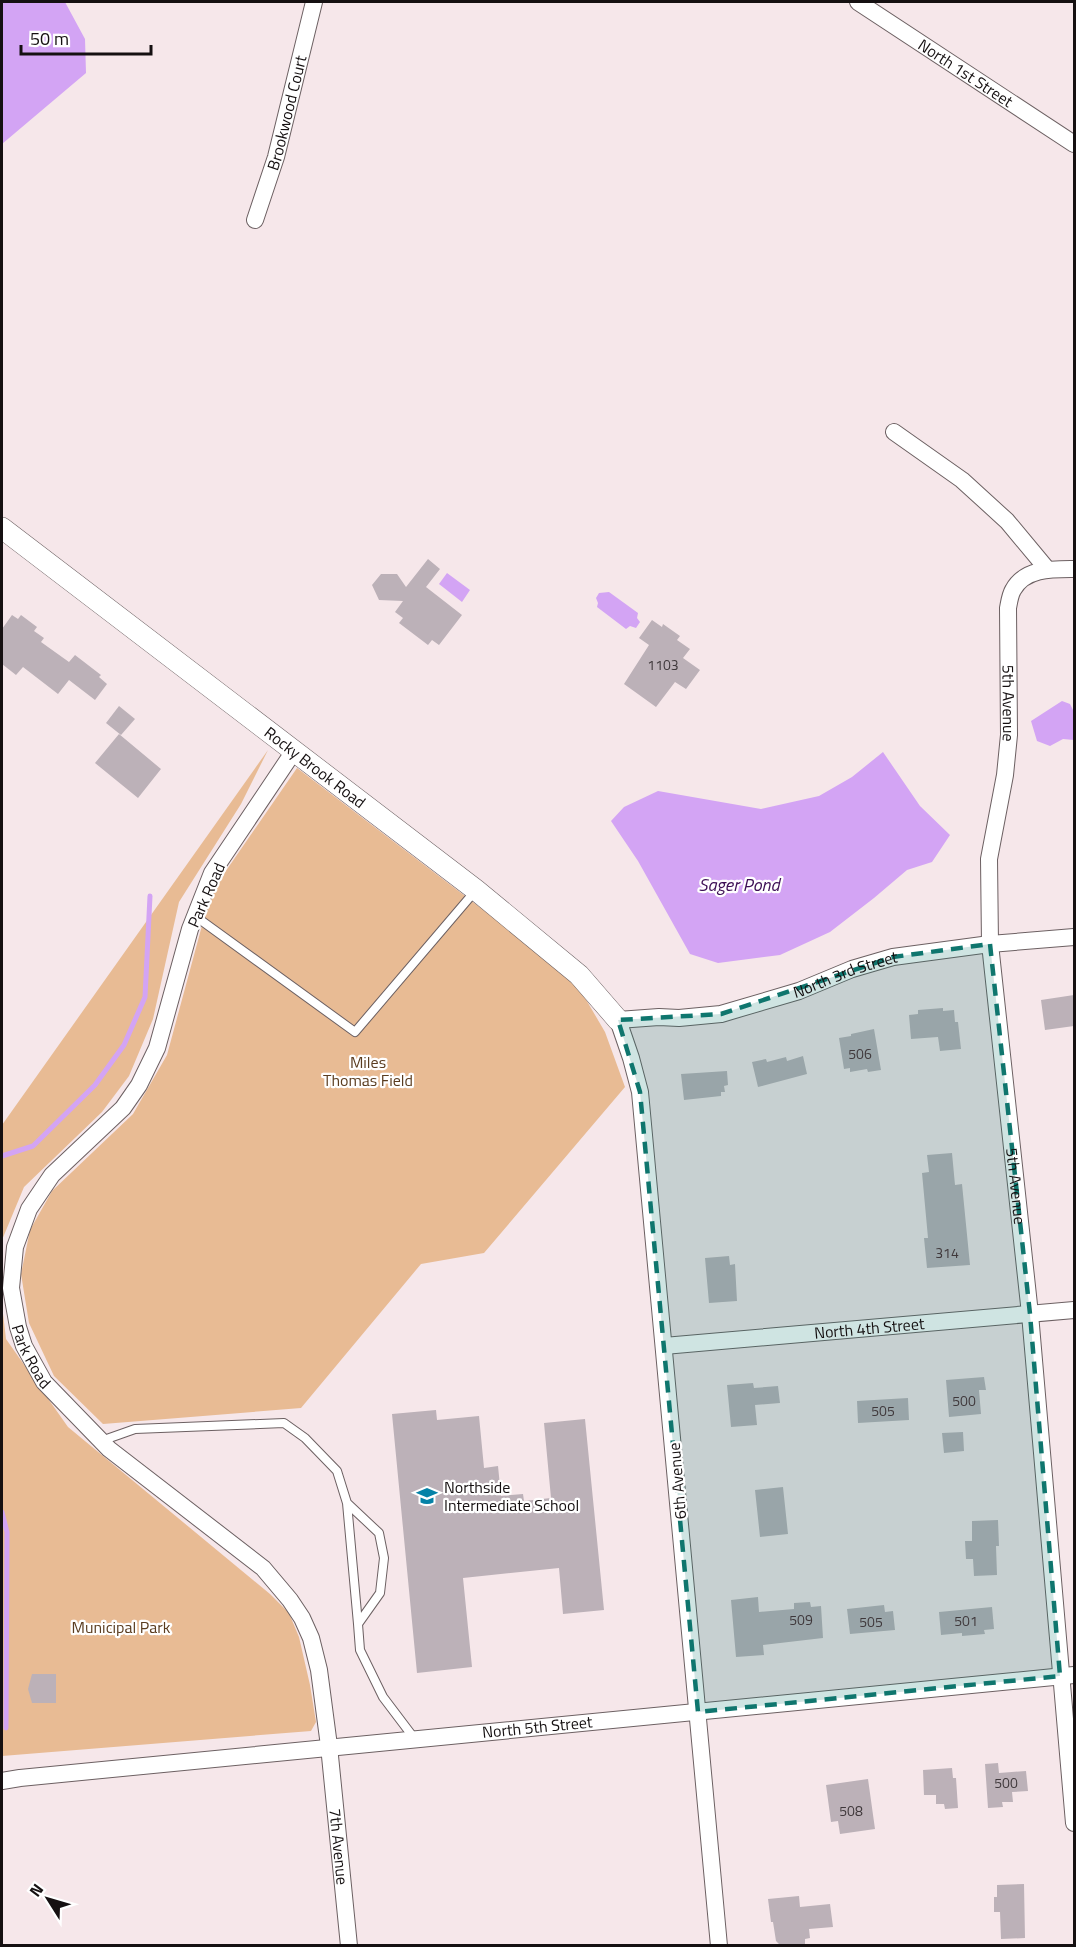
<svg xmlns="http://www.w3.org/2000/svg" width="1076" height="1947" font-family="'Titillium Web',sans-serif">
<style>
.green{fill:#e8bb94}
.water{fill:#d3a4f4}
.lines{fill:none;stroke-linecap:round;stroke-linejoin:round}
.stream{stroke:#d3a4f4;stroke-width:5}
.building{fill:#bcb1b8}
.service-casing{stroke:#6c6062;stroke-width:10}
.minor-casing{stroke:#6c6062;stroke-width:18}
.tertiary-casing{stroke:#6c6062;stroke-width:22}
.service{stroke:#fff;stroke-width:8}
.minor{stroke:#fff;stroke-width:16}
.tertiary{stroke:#fff;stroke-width:21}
.marked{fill:#0f766e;fill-opacity:0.2;stroke:#0f766e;stroke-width:4.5;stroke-dasharray:12 8;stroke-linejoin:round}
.labels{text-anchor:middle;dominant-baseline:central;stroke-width:4.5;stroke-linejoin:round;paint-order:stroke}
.number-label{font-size:14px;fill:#3f383b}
.street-label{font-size:16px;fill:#151011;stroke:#fff}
.park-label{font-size:16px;fill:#5a3c1f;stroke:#fff}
.poi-label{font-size:16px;fill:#151011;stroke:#fff;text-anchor:start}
.water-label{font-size:18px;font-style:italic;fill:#3d0f55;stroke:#fff}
</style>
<rect width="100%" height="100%" fill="#f6e7ea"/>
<path class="green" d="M 268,750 L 241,804 L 179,902 L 153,1019 L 129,1076 L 102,1112 L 24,1187 L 2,1240 L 2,1125 Z
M 297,768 L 541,954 L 581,991 L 605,1032 L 625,1087 L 484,1253 L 421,1264 L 301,1408 L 103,1424 L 54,1376 L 29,1323 L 21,1274 L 30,1230 L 52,1191 L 133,1114 L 167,1055 L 207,907 L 221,878 Z
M 2,1305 L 6,1339 L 68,1427 L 270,1594 L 289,1613 L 299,1637 L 310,1685 L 316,1722 L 311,1731 L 2,1756 Z"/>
<path class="water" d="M 2,2 L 65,2 L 85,39 L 86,73 L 2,144 Z
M 447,573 L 470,590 L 462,602 L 439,584 Z
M 609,592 L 638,613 L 637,618 L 640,622 L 636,628 L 630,626 L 626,629 L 597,607 L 598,603 L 596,598 L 599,593 Z
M 1062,701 L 1070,704 L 1074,712 L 1074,740 L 1063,739 L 1050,746 L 1037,741 L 1031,721 Z
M 883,752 L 920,806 L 950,835 L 932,862 L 907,870 L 874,898 L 830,932 L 780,955 L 718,963 L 690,954 L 638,861 L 611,821 L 624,807 L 658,791 L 761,809 L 819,796 L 852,777 Z"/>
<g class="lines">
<path class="stream" d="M 2,1156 L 33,1146 L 95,1085 L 124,1045 L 145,997 L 150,896
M 2,1512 L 7,1532 L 6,1728"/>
</g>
<path class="building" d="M 428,559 L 440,569 L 426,587 L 462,615 L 439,645 L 432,640 L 428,645 L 399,623 L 403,618 L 395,612 L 403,601 L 379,600 L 372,585 L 381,574 L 397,574 L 406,587 Z
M 12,615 L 18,619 L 21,615 L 37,627 L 34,631 L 44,638 L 41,642 L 69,662 L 75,655 L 101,675 L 99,677 L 107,684 L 95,700 L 69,680 L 58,694 L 23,667 L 16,675 L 2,664 L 2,629 Z
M 652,620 L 662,627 L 663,624 L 680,636 L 677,640 L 690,649 L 683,658 L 700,670 L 686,689 L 675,682 L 656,707 L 624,684 L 649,645 L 639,638 Z
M 119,706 L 135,719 L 121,735 L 106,723 Z
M 119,734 L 161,769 L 138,798 L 95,763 Z
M 1074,995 L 1074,1026 L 1045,1030 L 1041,1000 Z
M 943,1008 L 943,1011 L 954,1010 L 955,1022 L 958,1022 L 961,1049 L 940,1051 L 938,1037 L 911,1039 L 909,1015 L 918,1014 L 918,1010 Z
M 874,1029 L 881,1070 L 868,1072 L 867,1069 L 850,1072 L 850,1068 L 844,1069 L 839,1038 L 851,1036 L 851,1034 Z
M 803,1056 L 807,1074 L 758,1087 L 752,1062 L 766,1059 L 767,1062 L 786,1057 L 787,1061 Z
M 727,1071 L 728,1085 L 724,1086 L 725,1092 L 721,1092 L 721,1096 L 684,1100 L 681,1074 Z
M 952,1153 L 955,1185 L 962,1184 L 970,1265 L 927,1268 L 924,1238 L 928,1238 L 922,1173 L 929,1172 L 927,1155 Z
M 729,1256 L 730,1265 L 735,1264 L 737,1301 L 709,1303 L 705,1258 Z
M 984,1377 L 986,1390 L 979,1390 L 981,1414 L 949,1417 L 946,1380 Z
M 753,1383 L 754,1388 L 778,1386 L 780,1403 L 755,1405 L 757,1425 L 731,1427 L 727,1385 Z
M 908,1398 L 909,1420 L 858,1423 L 857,1401 Z
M 436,1410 L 437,1420 L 479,1416 L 484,1468 L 498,1466 L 501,1496 L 523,1494 L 524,1501 L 551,1498 L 544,1423 L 585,1419 L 604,1610 L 563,1614 L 559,1568 L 463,1578 L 472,1667 L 417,1673 L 392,1414 Z
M 963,1432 L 964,1451 L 944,1453 L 942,1433 Z
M 783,1487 L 788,1534 L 760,1537 L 755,1490 Z
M 998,1520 L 999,1546 L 996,1546 L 997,1575 L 974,1576 L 973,1559 L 966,1559 L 965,1541 L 972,1541 L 972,1521 Z
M 758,1597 L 759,1612 L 794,1609 L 794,1603 L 810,1602 L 811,1607 L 821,1606 L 823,1638 L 763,1645 L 764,1655 L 736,1657 L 731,1600 Z
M 884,1605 L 885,1612 L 893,1611 L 895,1630 L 850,1634 L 847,1609 Z
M 992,1607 L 994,1629 L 984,1630 L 985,1634 L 962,1636 L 962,1633 L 941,1635 L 939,1612 Z
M 32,1674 L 56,1674 L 56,1703 L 32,1703 L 28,1689 Z
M 998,1763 L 999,1773 L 1026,1771 L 1028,1791 L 1012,1792 L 1013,1802 L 1002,1802 L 1003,1807 L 988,1808 L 985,1764 Z
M 952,1768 L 953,1778 L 956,1778 L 958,1808 L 945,1809 L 944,1804 L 936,1804 L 936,1795 L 924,1795 L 923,1770 Z
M 868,1779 L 875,1829 L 840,1834 L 838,1821 L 831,1822 L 826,1785 Z
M 1024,1884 L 1025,1938 L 1001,1939 L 1000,1912 L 994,1912 L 994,1897 L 997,1897 L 997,1885 Z
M 799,1896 L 800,1907 L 830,1904 L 833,1927 L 809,1929 L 810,1938 L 805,1939 L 805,1946 L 781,1946 L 776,1941 L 773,1922 L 771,1922 L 768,1899 Z"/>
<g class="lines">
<g class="service-casing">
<path id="service" d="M 195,916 L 355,1032 L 476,890
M 101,1441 L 135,1429 L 284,1423 L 305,1438 L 337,1471 L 347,1503 L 379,1533 L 384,1558 L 380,1593 L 358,1624 L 360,1650 L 383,1697 L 414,1738
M 347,1503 L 358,1624"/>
</g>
<g class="minor-casing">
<g id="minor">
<path id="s1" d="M 858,2 L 1074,144"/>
<path id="s2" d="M 255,220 L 276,157 L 314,2"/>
<path d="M 894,432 L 962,480 L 1007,521 L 1047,569"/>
<path id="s3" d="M 1074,569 C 1053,569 1025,568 1013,590 C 1010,595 1009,603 1008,608 L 1009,735 L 1005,775 L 989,859 L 990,944 L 1030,1314 L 1074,1823"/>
<path id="s4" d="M 294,751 L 212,873 L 190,929 L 157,1048 L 139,1085 L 123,1108 L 52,1175 L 29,1209 L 15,1247 L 11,1288 L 18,1327 L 24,1346 L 44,1382 L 109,1449 L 263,1568 L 290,1600 L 302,1618 L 311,1638 L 319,1670 L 329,1746 L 349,1946"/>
<path id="s5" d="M 664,1346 L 1074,1310"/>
<path id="s6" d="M 2,1781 L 20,1778 C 372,1743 723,1708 1074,1675"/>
<path id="s7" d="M 719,1946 L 640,1092 L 631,1058 L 618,1020 L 659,1017 L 679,1018 L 721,1014 L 799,991 L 852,969 L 893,957 L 990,944 L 1074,937"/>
</g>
</g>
<g class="tertiary-casing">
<g id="tertiary">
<path id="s8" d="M 2,528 L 476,890 L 579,975 L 618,1020"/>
</g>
</g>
<use href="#service" class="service"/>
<use href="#minor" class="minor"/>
<use href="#tertiary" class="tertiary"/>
</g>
<path class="marked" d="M 990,944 L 1030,1314 L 1060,1676 L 698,1712 L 640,1092 L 618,1020 L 721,1014 L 893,957 Z"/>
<defs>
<g id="school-bare" transform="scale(1.62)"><path d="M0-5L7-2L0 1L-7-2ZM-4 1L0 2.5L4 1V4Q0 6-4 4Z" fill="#0582a7" stroke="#fff" stroke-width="2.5" paint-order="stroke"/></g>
</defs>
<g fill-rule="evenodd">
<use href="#school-bare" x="427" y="1496"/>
</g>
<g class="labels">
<g class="number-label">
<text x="663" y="664">1103</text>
<text x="860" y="1053">506</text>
<text x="947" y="1252">314</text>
<text x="964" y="1400">500</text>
<text x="883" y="1410">505</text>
<text x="801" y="1619">509</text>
<text x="966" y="1620">501</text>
<text x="871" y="1621">505</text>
<text x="1006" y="1782">500</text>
<text x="851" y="1810">508</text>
</g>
<g class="street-label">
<text stroke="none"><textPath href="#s1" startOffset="129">North 1st Street</textPath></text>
<text stroke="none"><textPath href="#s2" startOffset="112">Brookwood Court</textPath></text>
<text stroke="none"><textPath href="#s3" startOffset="182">5th Avenue</textPath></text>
<text stroke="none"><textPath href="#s8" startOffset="394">Rocky Brook Road</textPath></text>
<text transform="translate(206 895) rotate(-66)">Park Road</text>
<text stroke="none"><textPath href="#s7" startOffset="1167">North 3rd Street</textPath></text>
<text stroke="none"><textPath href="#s3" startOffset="668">5th Avenue</textPath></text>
<text stroke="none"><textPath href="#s5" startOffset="206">North 4th Street</textPath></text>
<text stroke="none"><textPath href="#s4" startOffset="692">Park Road</textPath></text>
<text transform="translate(677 1481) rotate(-95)">6th Avenue</text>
<text stroke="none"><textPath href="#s6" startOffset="538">North 5th Street</textPath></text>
<text stroke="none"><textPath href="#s4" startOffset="1305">7th Avenue</textPath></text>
</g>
<g class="park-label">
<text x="368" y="1062">Miles<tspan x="368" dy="18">Thomas Field</tspan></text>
<text x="121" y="1627">Municipal Park</text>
</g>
<g class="poi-label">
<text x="444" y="1487">Northside<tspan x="444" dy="18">Intermediate School</tspan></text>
</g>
<g class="water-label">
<text x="739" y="884">Sager Pond</text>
</g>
</g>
<rect width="1076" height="1947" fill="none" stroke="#151011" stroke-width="6"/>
<g transform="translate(48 1899) rotate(307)" stroke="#ffffff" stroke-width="4.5" paint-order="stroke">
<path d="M0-4.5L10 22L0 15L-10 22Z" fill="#151011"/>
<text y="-9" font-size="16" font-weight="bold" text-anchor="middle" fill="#151011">N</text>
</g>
<path d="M21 45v9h130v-9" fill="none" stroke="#151011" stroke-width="3"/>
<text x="30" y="45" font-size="18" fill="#151011" stroke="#ffffff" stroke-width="4.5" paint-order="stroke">50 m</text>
</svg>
